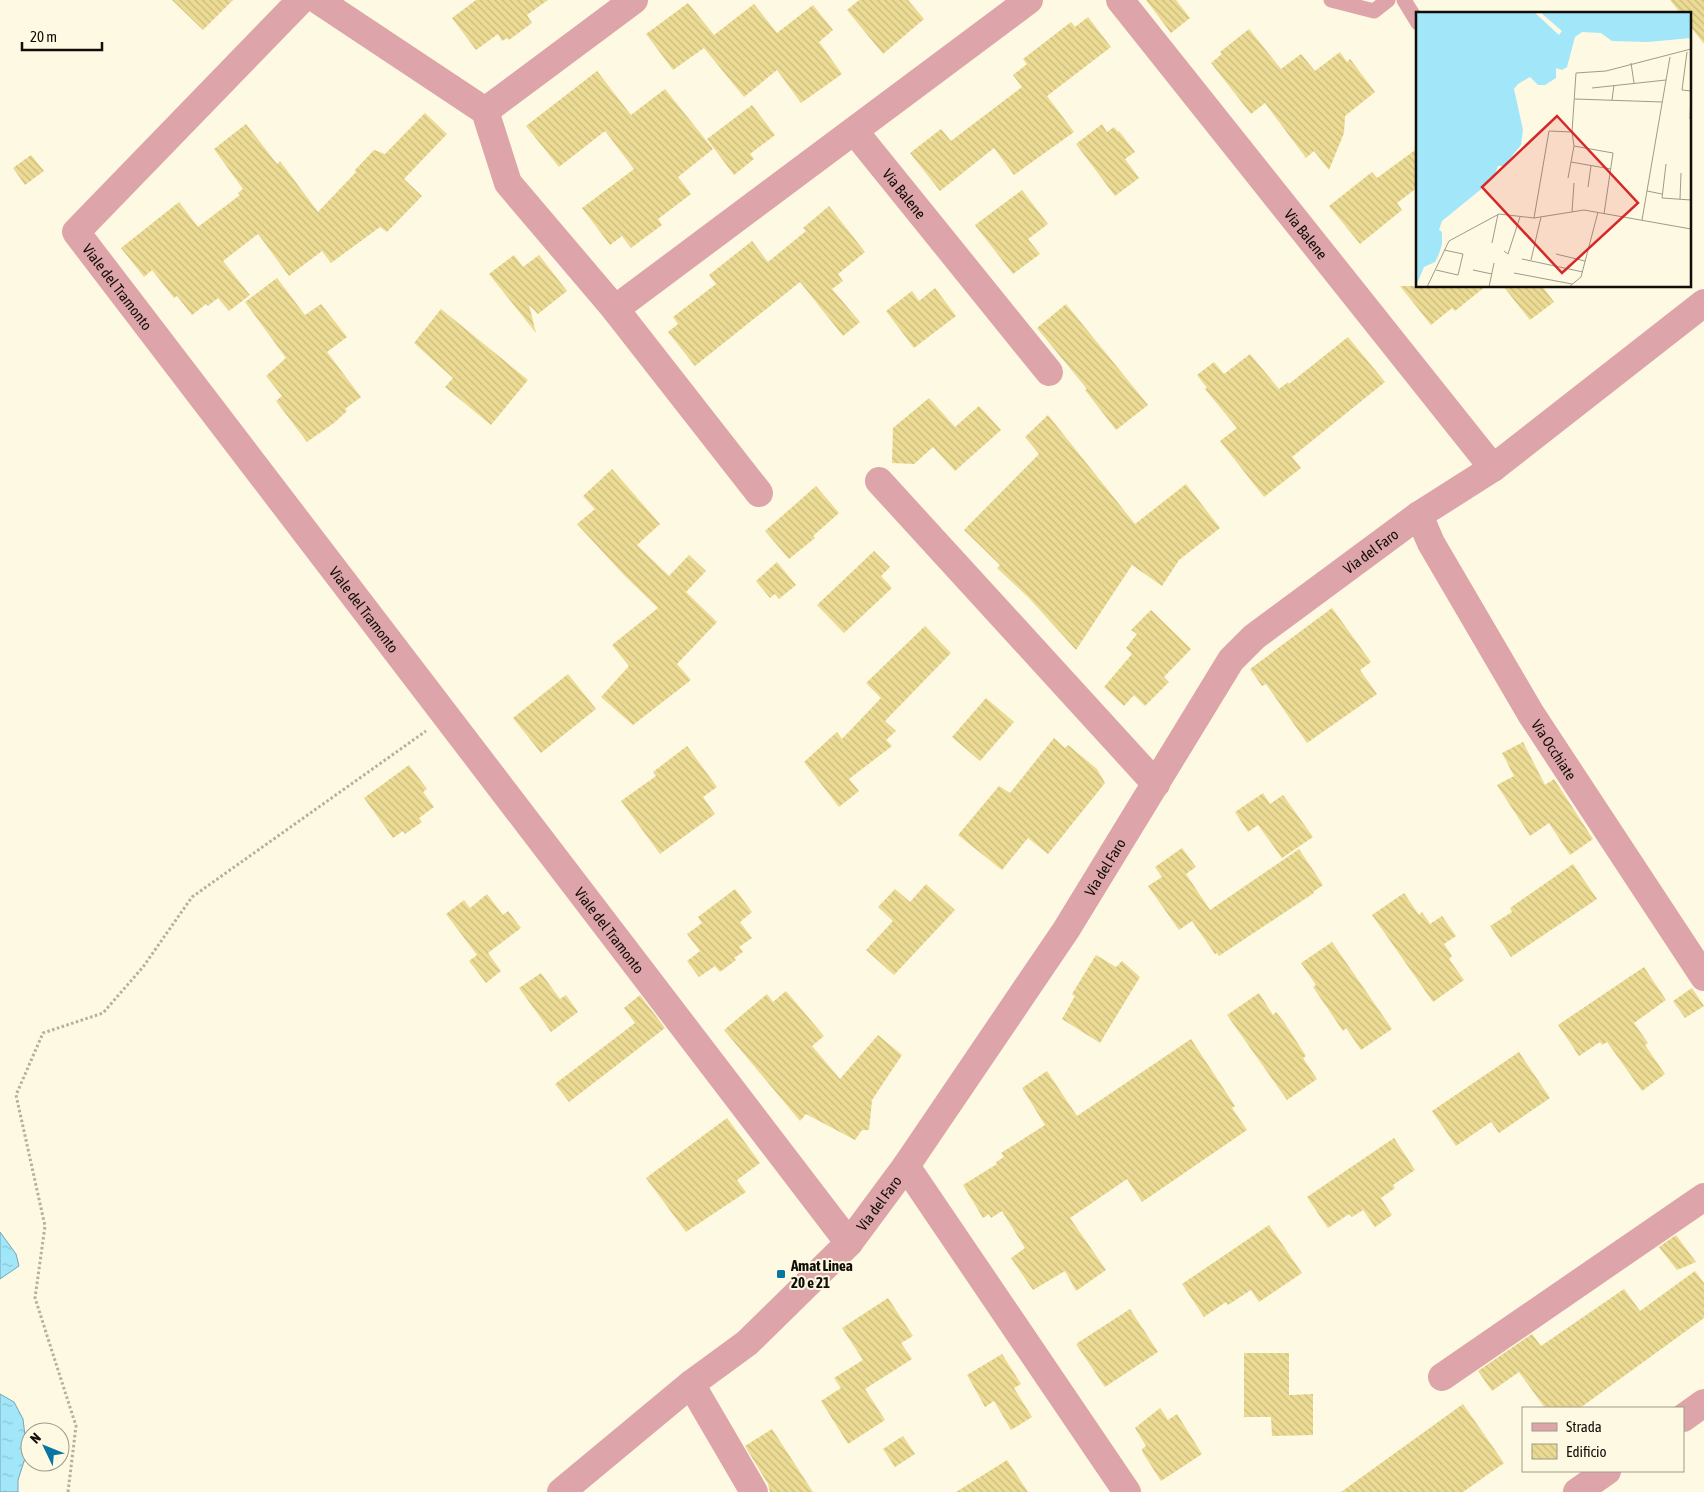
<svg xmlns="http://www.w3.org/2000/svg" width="1704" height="1492" font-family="'Asap Condensed',sans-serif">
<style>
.water{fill:url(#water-ripples);stroke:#76a5b1}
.building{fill:url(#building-back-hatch)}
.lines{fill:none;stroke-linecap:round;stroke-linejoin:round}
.path{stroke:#b4b09e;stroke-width:3;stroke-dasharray:2.5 2.5;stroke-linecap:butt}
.service{stroke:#dda4aa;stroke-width:15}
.minor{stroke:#dda4aa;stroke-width:28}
.poi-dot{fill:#0776a1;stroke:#fef9e2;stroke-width:2}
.labels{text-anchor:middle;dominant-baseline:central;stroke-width:4;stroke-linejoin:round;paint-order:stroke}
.street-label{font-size:15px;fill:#100e07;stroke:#fef9e2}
.poi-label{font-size:15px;font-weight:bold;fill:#100e07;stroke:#fef9e2;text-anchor:start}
.inset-road{fill:none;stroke:#9f9b8a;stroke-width:1}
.view{fill:#d62828;fill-opacity:0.15;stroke:#d62828;stroke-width:2.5}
.inset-edge{fill:none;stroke:#100e07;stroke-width:2.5}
</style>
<defs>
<pattern id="water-ripples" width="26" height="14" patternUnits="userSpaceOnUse" patternTransform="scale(1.25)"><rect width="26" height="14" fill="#a2e6fa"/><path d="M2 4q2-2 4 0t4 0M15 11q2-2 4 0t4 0" fill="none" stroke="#8ac4d5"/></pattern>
<pattern id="building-back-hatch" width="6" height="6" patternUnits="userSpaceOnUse" patternTransform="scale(1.25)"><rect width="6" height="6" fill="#ecdb94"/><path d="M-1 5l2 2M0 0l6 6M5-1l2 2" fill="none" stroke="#c9bb7e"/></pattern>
</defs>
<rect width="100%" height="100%" fill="#fef9e2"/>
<path class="water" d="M 0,1232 L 16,1254 L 19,1266 L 0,1279 Z
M 0,1394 L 14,1402 L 23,1419 L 27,1452 L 18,1480 L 18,1492 L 0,1492 Z"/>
<path class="building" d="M 172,0 L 233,0 L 203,30 Z
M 476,0 L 548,0 L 527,15 L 532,23 L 509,40 L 507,38 L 502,41 L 498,34 L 476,50 L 452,18 Z
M 859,0 L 908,0 L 924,19 L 883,54 L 847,10 Z
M 1146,0 L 1176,0 L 1190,18 L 1171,33 Z
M 1670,0 L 1704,0 L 1704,44 L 1690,26 L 1690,14 L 1681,14 Z
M 688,3 L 714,35 L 754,4 L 777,33 L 813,5 L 833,30 L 819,42 L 842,74 L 801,103 L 777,70 L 744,97 L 704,48 L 673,70 L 646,34 Z
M 1088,17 L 1111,47 L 1047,96 L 1074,132 L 1014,175 L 994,148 L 940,191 L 910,153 L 941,129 L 951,141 L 1022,87 L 1013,75 L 1027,64 L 1023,59 L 1071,22 L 1075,27 Z
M 1249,29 L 1281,69 L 1301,54 L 1315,71 L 1340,52 L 1347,62 L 1350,59 L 1375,92 L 1345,116 L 1344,133 L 1329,170 L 1314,151 L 1306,158 L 1265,103 L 1251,114 L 1211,63 L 1222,54 L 1220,52 Z
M 597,71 L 631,115 L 665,89 L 713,149 L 678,177 L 691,194 L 658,219 L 662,225 L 631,248 L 622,236 L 610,245 L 582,208 L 634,169 L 605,131 L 559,167 L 526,126 Z
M 752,105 L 775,135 L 750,154 L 754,159 L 734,175 L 707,139 Z
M 425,113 L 447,134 L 404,179 L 422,196 L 387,232 L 380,227 L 331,263 L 322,251 L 289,276 L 258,234 L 223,261 L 250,295 L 229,311 L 218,298 L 208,306 L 206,304 L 192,315 L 177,296 L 174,298 L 152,270 L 144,277 L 121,248 L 179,202 L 198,227 L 240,195 L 238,193 L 243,189 L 214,149 L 246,124 L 277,164 L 280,161 L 318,212 L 356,172 L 355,170 L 374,150 L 385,154 Z
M 1102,124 L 1107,132 L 1114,127 L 1118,132 L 1119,131 L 1135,152 L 1125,159 L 1139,178 L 1115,196 L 1076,144 Z
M 1418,148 L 1418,187 L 1397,203 L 1402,210 L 1360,244 L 1329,206 L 1372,172 L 1377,178 Z
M 31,155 L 44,171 L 25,185 L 13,168 Z
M 1022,190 L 1048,224 L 1028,239 L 1040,254 L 1013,274 L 975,225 Z
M 829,206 L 865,252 L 838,274 L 843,281 L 832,289 L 860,322 L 843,336 L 800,282 L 695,366 L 668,332 L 678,324 L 673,317 L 716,284 L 709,275 L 752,241 L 768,262 L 806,231 L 803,228 Z
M 514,255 L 523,267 L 539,255 L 567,291 L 538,314 L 529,305 L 536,333 L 489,274 Z
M 277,278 L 305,315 L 321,304 L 347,337 L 327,352 L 361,397 L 345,409 L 347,411 L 334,423 L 307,442 L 276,401 L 282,396 L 266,376 L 286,358 L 245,302 Z
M 1400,286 L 1486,286 L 1455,311 L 1452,308 L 1431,325 Z
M 1503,286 L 1542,286 L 1554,302 L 1530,320 Z
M 935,288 L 956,316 L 914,348 L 886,311 L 912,291 L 919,301 Z
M 1066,304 L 1148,405 L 1116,430 L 1085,390 L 1087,389 L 1037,328 Z
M 441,309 L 528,380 L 491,425 L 445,387 L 453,378 L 414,343 Z
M 1348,337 L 1385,382 L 1292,457 L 1301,468 L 1264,497 L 1220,441 L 1237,428 L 1205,389 L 1207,388 L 1197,375 L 1214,362 L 1224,374 L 1250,354 L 1279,389 L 1288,382 L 1289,384 Z
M 929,398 L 955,427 L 979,406 L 1001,430 L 955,471 L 933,447 L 914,464 L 892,463 L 893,428 Z
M 1048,415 L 1135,524 L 1186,484 L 1220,528 L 1179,560 L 1162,586 L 1132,565 L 1076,650 L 1029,598 L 997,568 L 1000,565 L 964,530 L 1039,454 L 1025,437 Z
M 612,469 L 660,524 L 637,545 L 669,576 L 689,555 L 706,571 L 686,592 L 717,622 L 677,664 L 691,680 L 633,725 L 601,697 L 629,666 L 612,645 L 658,608 L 623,574 L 577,524 L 595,509 L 583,496 Z
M 816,486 L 839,513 L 813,536 L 815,538 L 789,559 L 765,531 Z
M 874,551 L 890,567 L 881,576 L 892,588 L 844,633 L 817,605 Z
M 777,562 L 796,585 L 779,599 L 775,594 L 770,598 L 756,581 Z
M 1332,608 L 1371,662 L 1360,670 L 1377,694 L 1307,743 L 1266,684 L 1262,686 L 1250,669 Z
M 1151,610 L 1191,649 L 1164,677 L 1169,682 L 1145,706 L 1134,695 L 1124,706 L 1104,687 L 1132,654 L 1126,648 L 1137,634 L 1131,630 Z
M 925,626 L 951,653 L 885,721 L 896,731 L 886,740 L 892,746 L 849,779 L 859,791 L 839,807 L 804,762 L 837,732 L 842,739 L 881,698 L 866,683 Z
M 568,674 L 596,709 L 541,753 L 513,718 Z
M 986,698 L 1014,722 L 980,761 L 952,737 Z
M 1054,738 L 1065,748 L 1068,745 L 1097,769 L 1105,783 L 1048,854 L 1028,838 L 1002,870 L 958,835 L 999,786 L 1010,793 Z
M 1523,742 L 1545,785 L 1554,779 L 1593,839 L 1570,855 L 1549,823 L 1530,836 L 1497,785 L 1514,776 L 1502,753 Z
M 687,746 L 717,787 L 703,797 L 715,814 L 660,854 L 621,801 L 656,776 L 653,772 Z
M 409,765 L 427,789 L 423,792 L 434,807 L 419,818 L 422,822 L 405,834 L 403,831 L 393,838 L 364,798 Z
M 1263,793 L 1270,804 L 1283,795 L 1313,837 L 1282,858 L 1258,825 L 1248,832 L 1235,812 Z
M 1182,848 L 1196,867 L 1186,874 L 1210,910 L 1299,849 L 1323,885 L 1313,892 L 1314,893 L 1219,956 L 1217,953 L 1215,954 L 1192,921 L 1179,930 L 1148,886 L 1162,877 L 1155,867 Z
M 1573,864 L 1597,899 L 1511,957 L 1490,926 L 1512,912 L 1510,908 Z
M 926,884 L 955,910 L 894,975 L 866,950 L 893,921 L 878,907 L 895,889 L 910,902 Z
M 735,889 L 752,912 L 740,922 L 752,938 L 739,947 L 743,952 L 734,958 L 736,960 L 720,972 L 715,966 L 699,977 L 687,961 L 700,951 L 687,934 L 702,923 L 698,917 Z
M 1404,893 L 1419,915 L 1422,912 L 1430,924 L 1442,916 L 1456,936 L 1444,944 L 1452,956 L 1449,959 L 1464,980 L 1433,1002 L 1372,915 Z
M 487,894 L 503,915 L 508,911 L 521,928 L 488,953 L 501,971 L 486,983 L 469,961 L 477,955 L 446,914 L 464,900 L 470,908 Z
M 1332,942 L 1392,1029 L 1361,1050 L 1346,1028 L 1343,1031 L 1313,987 L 1316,985 L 1301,963 Z
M 1096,955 L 1116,967 L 1122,961 L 1140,977 L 1100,1043 L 1062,1019 L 1075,996 L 1072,994 Z
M 1644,967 L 1666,1000 L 1634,1023 L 1648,1043 L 1645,1045 L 1665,1074 L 1642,1091 L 1607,1042 L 1602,1045 L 1600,1042 L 1579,1056 L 1558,1025 Z
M 541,973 L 560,999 L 566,995 L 578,1012 L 551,1032 L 519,988 Z
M 1692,988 L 1704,1006 L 1685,1018 L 1673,1001 Z
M 786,991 L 824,1036 L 812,1046 L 840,1079 L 878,1035 L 902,1055 L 872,1100 L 869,1130 L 862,1130 L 855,1140 L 806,1114 L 800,1121 L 724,1030 L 767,994 L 773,1002 Z
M 1259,993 L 1273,1015 L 1276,1012 L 1284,1022 L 1306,1056 L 1303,1058 L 1317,1079 L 1287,1100 L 1227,1015 Z
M 640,995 L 665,1028 L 569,1102 L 555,1084 L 635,1023 L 624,1008 Z
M 1191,1039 L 1235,1106 L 1232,1108 L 1247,1130 L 1142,1202 L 1127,1179 L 1070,1218 L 1106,1270 L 1076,1291 L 1065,1271 L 1033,1290 L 1011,1258 L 1025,1248 L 1002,1211 L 991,1218 L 989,1214 L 983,1218 L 963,1185 L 997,1164 L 996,1162 L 1004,1157 L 1001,1153 L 1045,1125 L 1022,1088 L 1047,1071 L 1077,1116 Z
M 1519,1052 L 1550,1098 L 1499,1133 L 1491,1122 L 1456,1146 L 1432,1111 Z
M 727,1118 L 760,1163 L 737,1180 L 746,1192 L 686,1232 L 646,1178 Z
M 1394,1138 L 1415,1170 L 1393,1185 L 1395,1188 L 1381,1198 L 1392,1215 L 1375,1227 L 1363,1210 L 1352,1217 L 1349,1214 L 1328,1228 L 1307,1197 Z
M 1269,1225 L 1302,1273 L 1259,1302 L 1251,1290 L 1228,1305 L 1226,1302 L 1204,1317 L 1182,1284 Z
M 1676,1235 L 1696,1262 L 1677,1270 L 1659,1247 Z
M 1695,1271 L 1704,1283 L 1704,1318 L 1580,1408 L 1545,1408 L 1519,1372 L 1492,1391 L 1478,1371 L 1532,1334 L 1541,1346 L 1624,1289 L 1640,1311 Z
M 888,1298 L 913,1336 L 901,1343 L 912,1359 L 865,1389 L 885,1420 L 848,1444 L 821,1401 L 841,1388 L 834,1378 L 863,1360 L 842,1328 Z
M 1130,1309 L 1158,1352 L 1105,1387 L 1076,1344 Z
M 1244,1353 L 1289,1353 L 1289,1395 L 1313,1394 L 1313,1435 L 1272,1436 L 1271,1417 L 1244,1417 Z
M 1002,1354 L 1021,1384 L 1014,1388 L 1032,1417 L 1011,1430 L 994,1401 L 985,1407 L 967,1375 Z
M 1463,1404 L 1504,1463 L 1463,1492 L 1341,1492 Z
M 1160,1408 L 1168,1420 L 1177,1414 L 1202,1454 L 1161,1481 L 1143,1453 L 1142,1449 L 1146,1446 L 1135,1428 Z
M 772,1429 L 813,1492 L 770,1492 L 768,1484 L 745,1446 Z
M 903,1436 L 915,1454 L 895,1467 L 883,1449 Z
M 1007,1460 L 1028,1492 L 956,1492 Z"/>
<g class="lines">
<path class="path" d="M 68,1492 L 76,1426 L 35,1298 L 45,1226 L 16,1095 L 43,1033 L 103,1013 L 143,967 L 192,897 L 426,731"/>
<path class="service" d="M 1331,0 L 1374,11 L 1388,0
M 1404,0 L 1418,23"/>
<g class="minor">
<path id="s1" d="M 301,0 L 76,232 L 849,1243"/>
<path d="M 318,0 L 485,111 L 508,183 L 615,309 L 759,493"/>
<path id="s2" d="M 1120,0 L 1493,468"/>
<path d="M 485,111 L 634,0"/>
<path id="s3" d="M 855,132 L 1049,372"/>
<path d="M 615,309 L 1029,0"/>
<path d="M 879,481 L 1156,784"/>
<path id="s4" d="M 1419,515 L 1431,543 L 1531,714 L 1704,977"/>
<path d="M 906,1166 L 1127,1492"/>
<path d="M 1442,1377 L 1704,1197"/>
<path d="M 691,1384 L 754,1492"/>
<path d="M 1683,1418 L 1704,1403"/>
<path id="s5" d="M 561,1492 L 691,1384 L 747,1343 L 849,1243 L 906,1166 L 1066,930 L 1231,660 L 1254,637 L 1419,515 L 1493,468 L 1704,303"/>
<path d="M 1577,1492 L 1607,1471"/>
</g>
</g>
<rect class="poi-dot" x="776" y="1269" width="10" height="10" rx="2.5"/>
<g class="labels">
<g class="street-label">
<text stroke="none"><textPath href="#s3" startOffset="79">Via Balene</textPath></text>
<text stroke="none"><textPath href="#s2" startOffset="299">Via Balene</textPath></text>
<text stroke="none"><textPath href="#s1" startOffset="392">Viale del Tramonto</textPath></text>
<text stroke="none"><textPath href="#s5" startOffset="1256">Via del Faro</textPath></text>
<text stroke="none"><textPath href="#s1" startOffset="798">Viale del Tramonto</textPath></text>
<text stroke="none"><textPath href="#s4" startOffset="271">Via Occhiate</textPath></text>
<text stroke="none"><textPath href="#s5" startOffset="836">Via del Faro</textPath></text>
<text stroke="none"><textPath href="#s1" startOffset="1202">Viale del Tramonto</textPath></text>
<text stroke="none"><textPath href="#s5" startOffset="431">Via del Faro</textPath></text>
</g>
<g class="poi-label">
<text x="791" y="1265">Amat Linea<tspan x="791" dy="17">20 e 21</tspan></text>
</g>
</g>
<g transform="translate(1416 12)">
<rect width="275" height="275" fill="#fef9e2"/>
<path d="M 0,0 L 275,0 L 275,26 L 232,30 L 196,29 L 185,21 L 166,20 L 159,25 L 151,55 L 146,58 L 140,56 L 140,66 L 129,73 L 122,73 L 114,65 L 102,72 L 98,77 L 107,118 L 105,133 L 88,154 L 82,154 L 78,165 L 73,166 L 69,174 L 26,209 L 23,218 L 26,220 L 26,232 L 23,242 L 19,250 L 8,255 L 0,274 Z" fill="#a2e6fa"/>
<path d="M 118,0 L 124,0 L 146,19 L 143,23 Z" fill="#fef9e2"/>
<path class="inset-road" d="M 271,40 L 266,78 L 275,79 L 274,107M 215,51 L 218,71M 176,76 L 250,68M 159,87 L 246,90M 196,88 L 198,73M 158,134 L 197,141 L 188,202M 155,150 L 195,157M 250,152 L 246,186 L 275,188M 152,166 L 158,134 L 156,120M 172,175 L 175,154M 231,179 L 246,182M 264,187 L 265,161M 156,200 L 158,171M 118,206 L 133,119 L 156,120 L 160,61 L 190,59 L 275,37M 226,208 L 254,45M 76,231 L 82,202M 88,239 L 92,242 L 104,205M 140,242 L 169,249M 106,247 L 167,260M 115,248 L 125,205M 20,258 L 42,263 L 47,242 L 28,238M 57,258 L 76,262M 98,261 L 156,272M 11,275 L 33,229 L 83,202 L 118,206 L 168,198 L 275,217M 73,275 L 78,251M 153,275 L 165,265 L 182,200"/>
<path class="view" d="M 141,104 L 222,191 L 146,261 L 66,175 Z"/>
<rect width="275" height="275" class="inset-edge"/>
</g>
<rect x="1522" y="1407" width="162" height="65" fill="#fef9e2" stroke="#9f9b8a"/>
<rect x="1532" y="1423" width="25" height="8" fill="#dda4aa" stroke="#9f9b8a"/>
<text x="1566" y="1432" font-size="15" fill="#100e07">Strada</text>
<rect x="1532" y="1444" width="25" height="15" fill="url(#building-back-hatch)" stroke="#9f9b8a"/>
<text x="1566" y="1457" font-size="15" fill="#100e07">Edificio</text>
<g transform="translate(45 1447) rotate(313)"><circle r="24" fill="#fef9e2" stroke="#9f9b8a"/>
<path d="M0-4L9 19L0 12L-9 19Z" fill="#0776a1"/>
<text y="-8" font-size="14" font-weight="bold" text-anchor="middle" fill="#100e07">N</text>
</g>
<path d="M22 42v8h80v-8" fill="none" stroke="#100e07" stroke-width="2.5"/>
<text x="30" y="42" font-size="15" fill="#100e07" stroke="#fef9e2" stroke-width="4" paint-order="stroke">20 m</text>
</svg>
